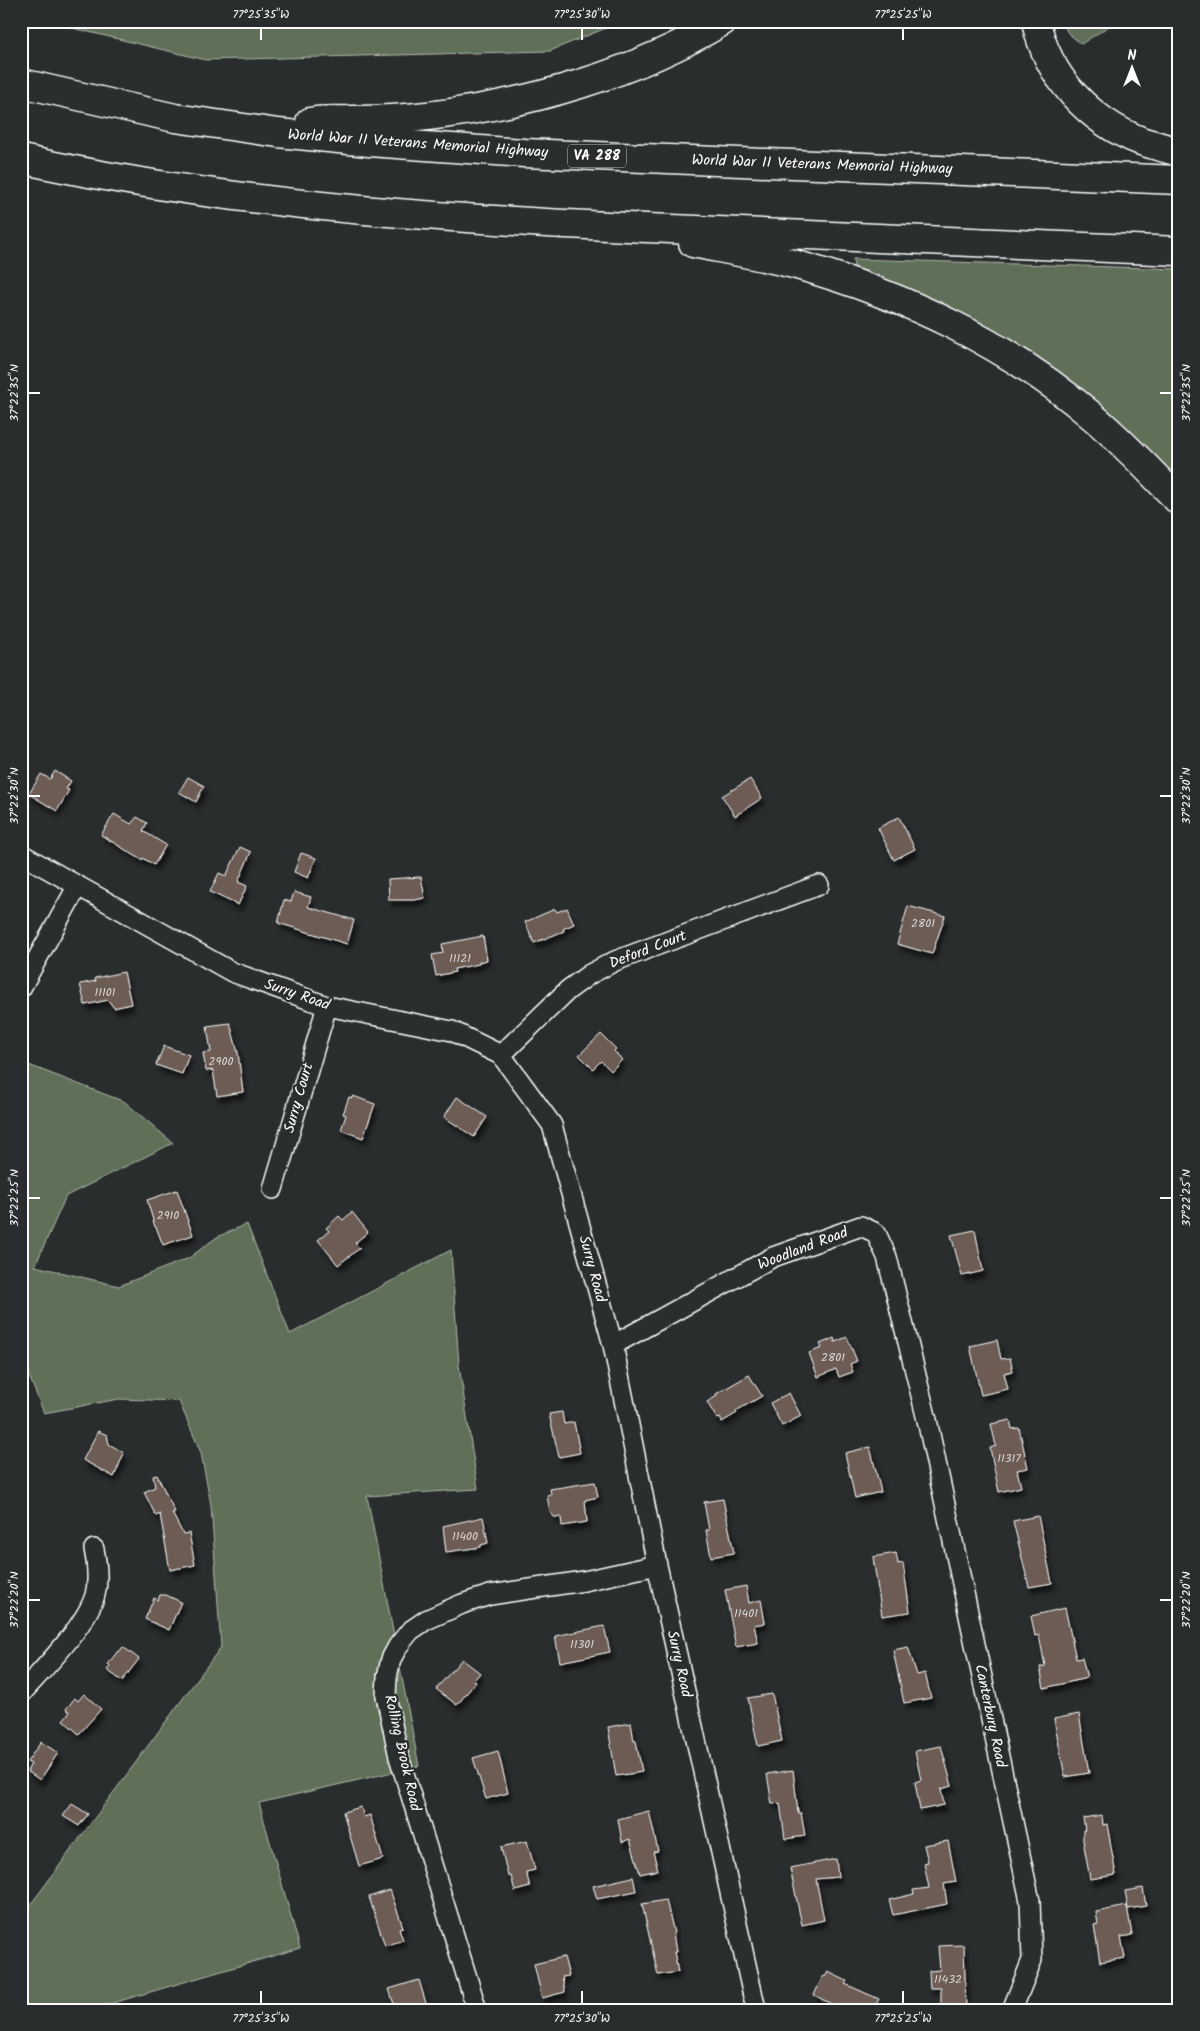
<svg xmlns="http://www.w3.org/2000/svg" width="1200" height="2031" font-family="Kalam,sans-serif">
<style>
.green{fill:#607058;stroke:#b0b8ac}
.building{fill:#6c5c53;stroke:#fff;filter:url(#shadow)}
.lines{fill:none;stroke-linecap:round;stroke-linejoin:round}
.minor-casing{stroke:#fff;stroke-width:22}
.motorway-casing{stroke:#fff;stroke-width:31}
.minor{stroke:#2a2d2e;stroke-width:19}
.motorway{stroke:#2a2d2e;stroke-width:28}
.ticks{fill:none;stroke:#fff;stroke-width:2}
.labels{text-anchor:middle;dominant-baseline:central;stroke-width:4.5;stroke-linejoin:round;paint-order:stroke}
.number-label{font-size:12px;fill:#dad6d4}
.shield{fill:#2a2d2e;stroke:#bfc0c0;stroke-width:1}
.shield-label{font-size:14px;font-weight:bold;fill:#fff}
.street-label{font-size:15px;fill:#fff;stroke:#2a2d2e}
.neatline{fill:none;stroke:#fff;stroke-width:2}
.ticks-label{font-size:12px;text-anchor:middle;fill:#fff}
</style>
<defs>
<filter id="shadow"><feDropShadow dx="3" dy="5.5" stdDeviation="2.5" flood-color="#0009"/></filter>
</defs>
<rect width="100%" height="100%" fill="#2a2d2e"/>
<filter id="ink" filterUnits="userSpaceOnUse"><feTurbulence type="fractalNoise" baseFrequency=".02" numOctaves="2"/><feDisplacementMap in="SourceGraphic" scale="10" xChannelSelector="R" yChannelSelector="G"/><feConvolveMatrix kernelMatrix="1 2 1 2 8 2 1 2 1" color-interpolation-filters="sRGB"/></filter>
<g filter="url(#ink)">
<path class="green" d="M 43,21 L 623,21 L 550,51 L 206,60 Z
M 1061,21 L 1117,21 L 1081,44 L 1068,33 Z
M 853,259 L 1179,269 L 1179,482 L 1089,395 L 1007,340 L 893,282 L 854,267 Z
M 21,1062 L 125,1102 L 173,1143 L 66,1196 L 35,1266 L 119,1286 L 189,1258 L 217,1237 L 247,1224 L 290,1334 L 451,1250 L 459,1365 L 478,1489 L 367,1496 L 419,1766 L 259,1803 L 300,1948 L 89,2010 L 21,2010 L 21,1921 L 23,1915 L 221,1647 L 211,1505 L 201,1453 L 179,1401 L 119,1399 L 44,1413 L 21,1356 Z"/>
<path class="building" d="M 55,771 L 71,781 L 66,789 L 69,790 L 57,811 L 29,794 L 41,774 L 50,779 Z
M 188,777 L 204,786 L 196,802 L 179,792 Z
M 750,779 L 762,798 L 735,816 L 722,796 Z
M 114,814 L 131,824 L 137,817 L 147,823 L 143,831 L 166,845 L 154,865 L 143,858 L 142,860 L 101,835 Z
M 899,817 L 915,849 L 894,860 L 878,828 Z
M 240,847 L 251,852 L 238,882 L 247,886 L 238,905 L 210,892 L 219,873 L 226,876 Z
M 301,853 L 316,858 L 308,878 L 294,872 Z
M 421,877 L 425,898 L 414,900 L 389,900 L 388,879 Z
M 294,892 L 311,897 L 308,907 L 354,920 L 347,944 L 278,923 L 284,900 L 291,902 Z
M 908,906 L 945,916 L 932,954 L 897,944 Z
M 567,908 L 574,924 L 563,929 L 564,931 L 534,943 L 525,922 L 555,909 L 557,912 Z
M 483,936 L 487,960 L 479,962 L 479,964 L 454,969 L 455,972 L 436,976 L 432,955 L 443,953 L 442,944 Z
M 124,972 L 131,1004 L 114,1008 L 108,1000 L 85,1005 L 80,984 L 96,981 L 95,978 Z
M 230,1023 L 238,1053 L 243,1092 L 217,1096 L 213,1070 L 206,1071 L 203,1053 L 211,1052 L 207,1026 Z
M 601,1034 L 616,1049 L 614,1051 L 622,1060 L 611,1071 L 601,1061 L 593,1069 L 579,1055 Z
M 164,1046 L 189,1055 L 182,1074 L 156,1065 Z
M 353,1096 L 375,1104 L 363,1138 L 341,1130 L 346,1115 L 343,1114 L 349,1097 L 352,1098 Z
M 457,1097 L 487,1117 L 474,1137 L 444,1117 Z
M 177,1190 L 193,1235 L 163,1245 L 156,1227 L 155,1227 L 147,1200 Z
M 352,1212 L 368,1232 L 355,1243 L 360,1248 L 338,1265 L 318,1240 L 329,1231 L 326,1228 L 339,1216 L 343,1220 Z
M 975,1230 L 983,1271 L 962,1276 L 951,1235 Z
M 847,1337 L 857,1361 L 850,1364 L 853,1372 L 839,1377 L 836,1369 L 818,1377 L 809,1353 L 822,1348 L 820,1344 L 834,1338 L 835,1342 Z
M 997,1340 L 1001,1359 L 1010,1358 L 1013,1371 L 1004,1373 L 1008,1389 L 981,1395 L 970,1346 Z
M 749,1375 L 762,1396 L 736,1411 L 737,1413 L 722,1422 L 720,1418 L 717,1419 L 707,1402 L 717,1396 L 716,1394 Z
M 789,1393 L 801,1416 L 782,1426 L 770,1403 Z
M 562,1412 L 564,1424 L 574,1422 L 580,1453 L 559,1457 L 549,1414 Z
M 1010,1420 L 1012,1429 L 1019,1428 L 1028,1468 L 1017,1470 L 1021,1487 L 999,1492 L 990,1448 L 996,1446 L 991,1424 Z
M 98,1431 L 107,1435 L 109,1444 L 124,1453 L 114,1477 L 83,1460 Z
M 870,1447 L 881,1492 L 855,1498 L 845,1453 Z
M 157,1475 L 175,1512 L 172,1513 L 183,1534 L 189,1533 L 195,1565 L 170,1570 L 160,1514 L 156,1516 L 144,1492 L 155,1487 L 153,1476 Z
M 595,1482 L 598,1497 L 585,1500 L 587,1522 L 562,1526 L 561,1517 L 554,1517 L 550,1512 L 547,1495 L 551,1494 L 550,1489 Z
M 723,1499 L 734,1553 L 711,1557 L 706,1530 L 709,1530 L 704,1502 Z
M 1038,1516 L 1052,1583 L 1029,1587 L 1013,1521 Z
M 483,1517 L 488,1543 L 481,1545 L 481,1547 L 446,1552 L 443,1526 Z
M 896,1553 L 898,1564 L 903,1563 L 910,1612 L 882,1616 L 873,1557 Z
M 746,1586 L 749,1603 L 761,1600 L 765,1623 L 754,1625 L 758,1643 L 736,1647 L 725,1590 Z
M 160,1595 L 166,1595 L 181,1602 L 169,1630 L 145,1619 L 154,1598 L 158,1600 Z
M 1065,1608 L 1076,1659 L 1082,1658 L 1087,1678 L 1044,1688 L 1040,1667 L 1045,1666 L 1039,1635 L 1035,1636 L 1031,1616 Z
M 604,1626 L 610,1652 L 560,1662 L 555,1636 Z
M 123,1647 L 139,1659 L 122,1681 L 107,1670 L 110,1666 L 108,1664 L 118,1651 L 119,1652 Z
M 908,1647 L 917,1675 L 925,1673 L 931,1698 L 904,1703 L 893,1650 Z
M 462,1659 L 480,1673 L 474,1680 L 476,1682 L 457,1705 L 436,1689 Z
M 84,1694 L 101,1709 L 79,1734 L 63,1720 L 70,1712 L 66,1709 L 75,1698 L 78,1701 Z
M 772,1694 L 782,1741 L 758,1746 L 748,1698 Z
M 1079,1714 L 1089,1773 L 1065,1777 L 1054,1719 Z
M 631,1723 L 634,1741 L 636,1741 L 642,1772 L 616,1776 L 608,1727 Z
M 41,1742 L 58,1753 L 40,1780 L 27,1771 L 31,1764 L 27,1762 Z
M 941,1746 L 952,1786 L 941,1789 L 944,1805 L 920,1810 L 915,1782 L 921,1780 L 915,1751 Z
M 498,1751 L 508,1793 L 486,1799 L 473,1758 Z
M 793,1770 L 798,1813 L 801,1813 L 805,1836 L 785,1839 L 780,1803 L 772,1804 L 767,1774 Z
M 72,1804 L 88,1814 L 79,1826 L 63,1816 Z
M 361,1807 L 364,1817 L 370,1815 L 383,1859 L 359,1866 L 343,1812 Z
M 649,1811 L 658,1851 L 653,1852 L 658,1870 L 640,1874 L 630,1839 L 622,1842 L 618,1819 Z
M 1102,1815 L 1103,1825 L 1107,1824 L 1116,1875 L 1090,1879 L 1083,1840 L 1083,1830 L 1085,1830 L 1083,1818 Z
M 527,1841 L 535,1870 L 526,1872 L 530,1887 L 515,1891 L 511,1876 L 508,1876 L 501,1847 Z
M 948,1841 L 956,1882 L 944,1884 L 947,1904 L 893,1915 L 889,1900 L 914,1894 L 913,1890 L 929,1888 L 924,1863 L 928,1862 L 924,1845 Z
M 836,1859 L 838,1877 L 816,1879 L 824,1920 L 802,1925 L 790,1868 Z
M 633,1877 L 636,1891 L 597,1899 L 593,1886 Z
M 1143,1888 L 1146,1906 L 1128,1909 L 1125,1891 Z
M 390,1890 L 403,1927 L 399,1928 L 403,1940 L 385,1946 L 369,1897 Z
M 666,1900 L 674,1933 L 673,1933 L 676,1952 L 674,1952 L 678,1972 L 658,1975 L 642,1904 Z
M 1127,1906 L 1132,1935 L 1121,1937 L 1125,1958 L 1100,1962 L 1094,1925 L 1098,1924 L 1096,1912 Z
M 964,1945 L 966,2010 L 941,2010 L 941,1988 L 930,1988 L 929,1971 L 940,1970 L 938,1946 Z
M 564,1957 L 569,1976 L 562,1977 L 565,1992 L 542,1998 L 534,1964 Z
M 828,1972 L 847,1981 L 845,1984 L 879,1999 L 873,2010 L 843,2010 L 814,1995 L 823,1976 L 825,1977 Z
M 419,1980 L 428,2010 L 396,2010 L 389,1989 Z"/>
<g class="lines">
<g class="minor-casing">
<path id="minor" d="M 21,854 L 232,972 L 327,1006 L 452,1031 L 501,1055 L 552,1125 L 613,1345 L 657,1565 L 755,2005 L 758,2010
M 21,988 L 77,887
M 501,1055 L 568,990 L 590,974 L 615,961 L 819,885
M 273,1189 L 327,1006
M 613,1345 L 773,1257 L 861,1226 L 876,1233 L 887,1257 L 927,1420 L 1030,1901 L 1032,1960 L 1012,2010
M 21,1694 C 43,1669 86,1626 95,1595 C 99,1580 97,1564 94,1549
M 477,2010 L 399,1757 L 386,1696 L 387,1677 L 391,1659 L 398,1646 L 410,1631 L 426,1620 L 462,1604 L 490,1595 L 584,1581 L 657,1565"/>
</g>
<g class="motorway-casing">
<path id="motorway" d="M 1036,21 C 1047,76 1089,121 1141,141 C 1153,145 1166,148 1179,152
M 21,83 L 175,118 L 278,133 L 369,142 L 524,153 L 1179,180
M 310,122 C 323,119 338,121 351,120 C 377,120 402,119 427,116 C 527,105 637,73 723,21
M 21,159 C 250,210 484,221 718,231 C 871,237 1025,244 1179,251
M 693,243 C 728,250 763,256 797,265 C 903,295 1008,344 1092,416 C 1123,442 1151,472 1179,501"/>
</g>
<use href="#minor" class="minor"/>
<use href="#motorway" class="motorway"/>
</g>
</g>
<path class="ticks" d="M 261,28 L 261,40M 582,28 L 582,40M 903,28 L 903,40M 28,393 L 40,393M 1160,393 L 1172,393M 28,796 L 40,796M 1160,796 L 1172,796M 28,1198 L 40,1198M 1160,1198 L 1172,1198M 28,1600 L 40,1600M 1160,1600 L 1172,1600M 261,1991 L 261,2004M 582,1991 L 582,2004M 903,1991 L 903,2004"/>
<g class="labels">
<g class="number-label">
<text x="923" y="923">2801</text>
<text x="460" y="958">11121</text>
<text x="105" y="992">11101</text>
<text x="221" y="1061">2900</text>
<text x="168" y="1215">2910</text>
<text x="833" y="1357">2801</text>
<text x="1009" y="1458">11317</text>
<text x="465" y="1536">11400</text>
<text x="746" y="1613">11401</text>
<text x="582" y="1644">11301</text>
<text x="948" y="1979">11432</text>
</g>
<rect class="shield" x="568" y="144.5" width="58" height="23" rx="4"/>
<g class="shield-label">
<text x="597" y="156">VA 288</text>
</g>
<g class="street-label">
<text transform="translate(418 144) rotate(4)">World War II Veterans Memorial Highway</text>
<text transform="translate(822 165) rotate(2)">World War II Veterans Memorial Highway</text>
<text transform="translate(648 950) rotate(-21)">Deford Court</text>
<text transform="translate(297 995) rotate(19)">Surry Road</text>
<text transform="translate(299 1098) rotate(-74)">Surry Court</text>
<text transform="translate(803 1249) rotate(-21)">Woodland Road</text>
<text transform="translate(592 1269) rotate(75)">Surry Road</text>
<text transform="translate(679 1664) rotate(77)">Surry Road</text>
<text transform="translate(990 1716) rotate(78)">Canterbury Road</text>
<text transform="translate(402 1753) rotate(77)">Rolling Brook Road</text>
</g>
</g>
<rect width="1200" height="2031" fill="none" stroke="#2a2d2e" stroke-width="55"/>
<g transform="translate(1132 68)" stroke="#2a2d2e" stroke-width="4" paint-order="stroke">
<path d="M0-4L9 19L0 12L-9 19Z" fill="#ffffff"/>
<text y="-8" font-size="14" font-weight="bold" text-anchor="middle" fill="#ffffff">N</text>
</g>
<rect x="28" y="28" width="1144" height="1976" class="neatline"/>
<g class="ticks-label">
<text x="261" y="18">77°25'35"W</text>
<text x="582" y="18">77°25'30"W</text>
<text x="903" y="18">77°25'25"W</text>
<text transform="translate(14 393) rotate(-90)" y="4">37°22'35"N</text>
<text transform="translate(1186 393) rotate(-90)" y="4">37°22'35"N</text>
<text transform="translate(14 796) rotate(-90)" y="4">37°22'30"N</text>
<text transform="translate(1186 796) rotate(-90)" y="4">37°22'30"N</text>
<text transform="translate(14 1198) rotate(-90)" y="4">37°22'25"N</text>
<text transform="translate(1186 1198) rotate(-90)" y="4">37°22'25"N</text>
<text transform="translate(14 1600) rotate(-90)" y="4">37°22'20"N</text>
<text transform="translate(1186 1600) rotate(-90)" y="4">37°22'20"N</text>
<text x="261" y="2022">77°25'35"W</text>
<text x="582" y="2022">77°25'30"W</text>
<text x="903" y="2022">77°25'25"W</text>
</g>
</svg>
